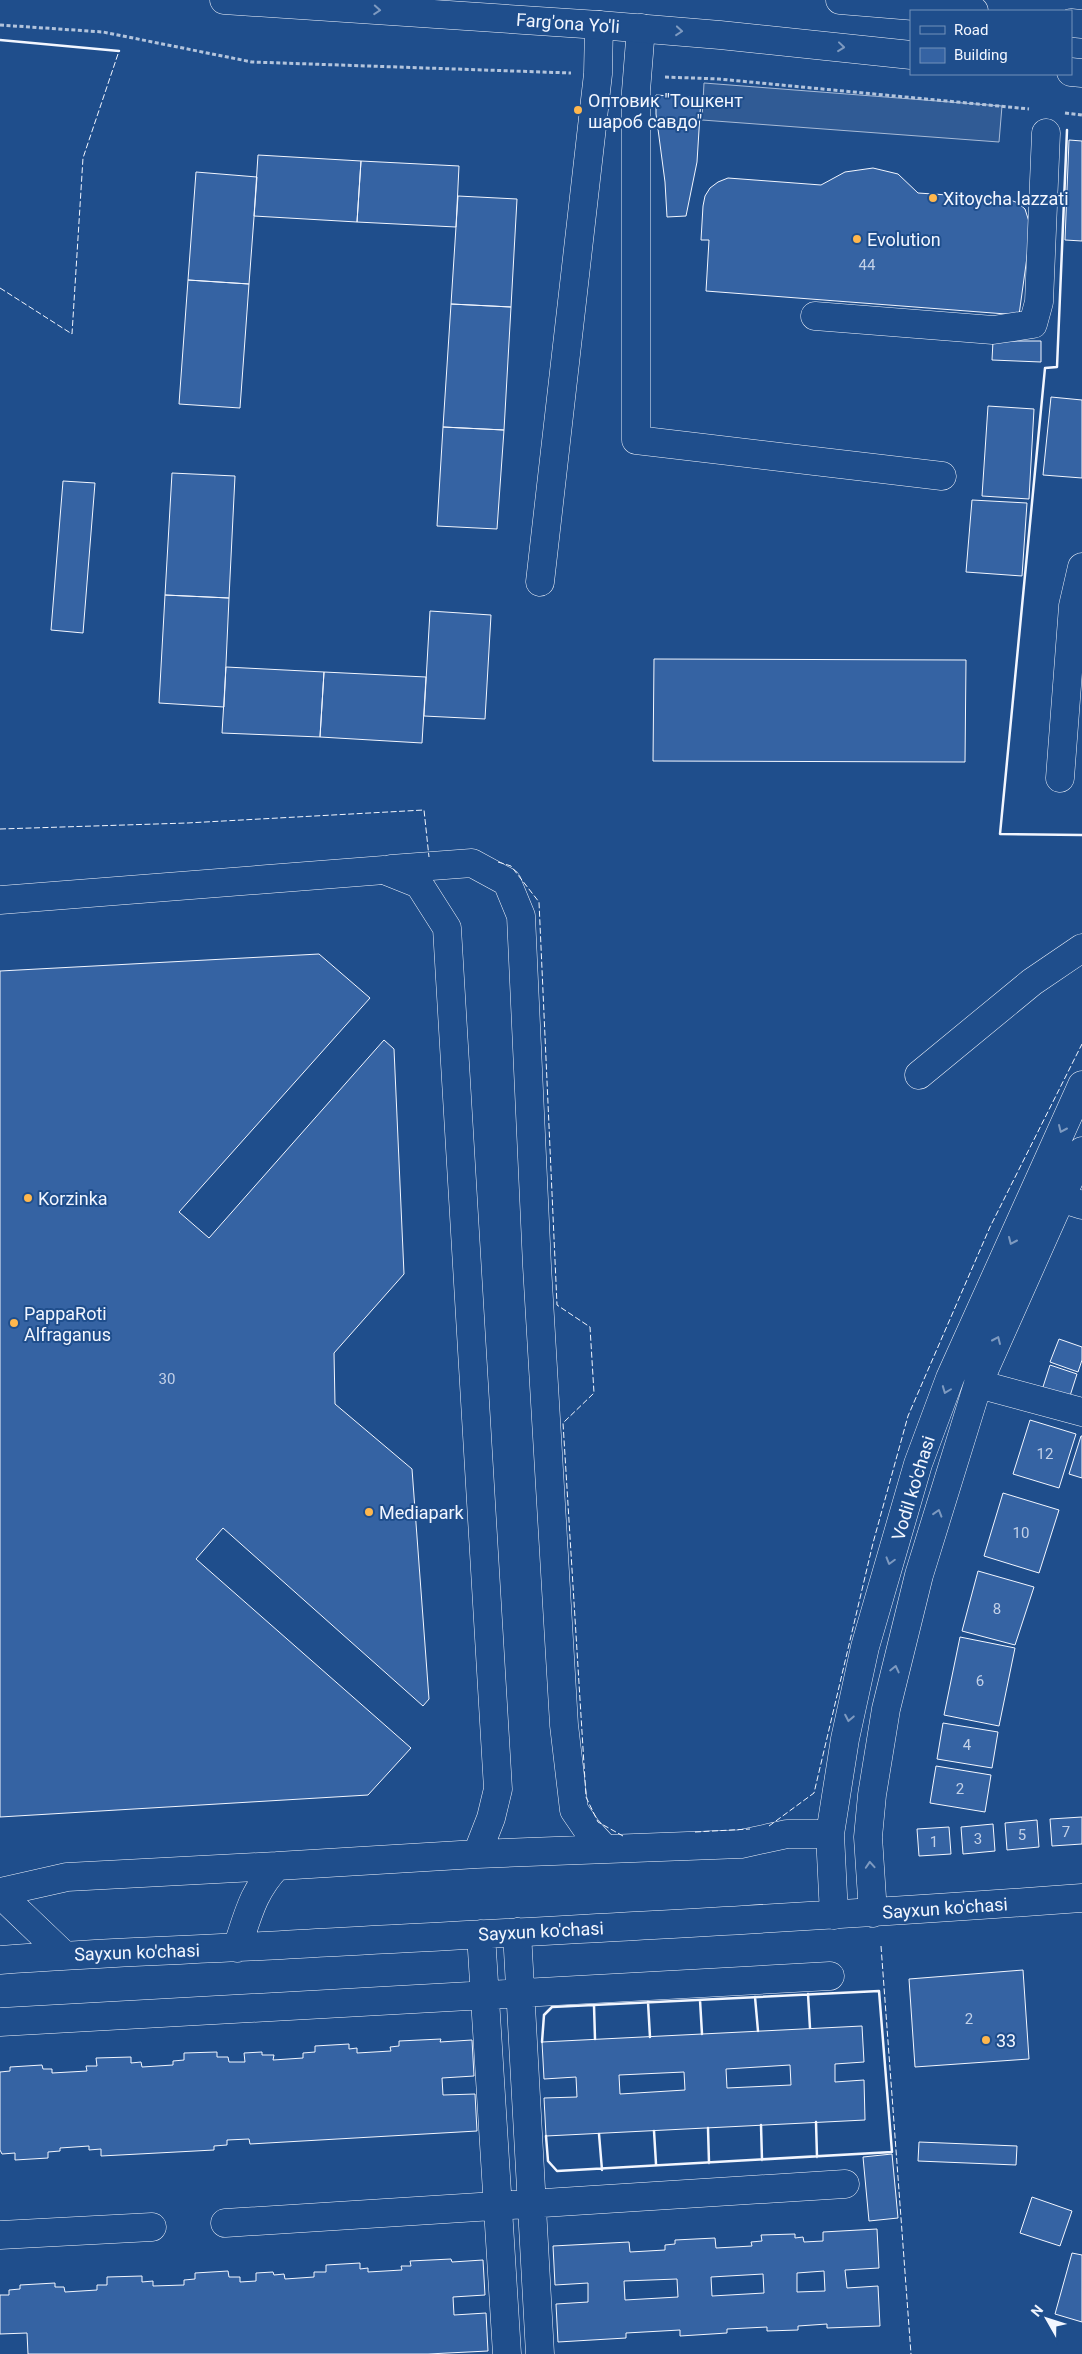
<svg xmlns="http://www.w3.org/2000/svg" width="1082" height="2354" font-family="Roboto,sans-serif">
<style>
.parking{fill:#305b95;stroke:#a8bbd7}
.building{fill:#3563a3;stroke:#f2f6ff;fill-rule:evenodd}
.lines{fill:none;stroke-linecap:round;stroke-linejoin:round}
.minor-casing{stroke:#f2f6ff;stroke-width:29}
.major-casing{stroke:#f2f6ff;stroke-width:29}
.path{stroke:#b3c4dc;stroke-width:3;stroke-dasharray:4 2.5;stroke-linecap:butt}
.minor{stroke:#1f4e8c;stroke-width:28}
.major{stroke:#1f4e8c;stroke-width:28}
.fence{stroke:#f2f6ff;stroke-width:1;stroke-dasharray:6 2.5;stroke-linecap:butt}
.wall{stroke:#f2f6ff;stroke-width:2.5}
.oneway{stroke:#7e9ac0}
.poi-dot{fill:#ffb74d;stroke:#1f4e8c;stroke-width:2}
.labels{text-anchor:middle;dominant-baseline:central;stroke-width:4;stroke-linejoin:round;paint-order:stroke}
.number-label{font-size:15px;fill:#c3d1e8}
.street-label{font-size:18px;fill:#f2f6ff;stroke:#1f4e8c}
.poi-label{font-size:18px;fill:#f2f6ff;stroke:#1f4e8c;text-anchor:start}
</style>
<rect width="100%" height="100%" fill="#1f4e8c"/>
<path class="parking" d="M 704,83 L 1002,106 L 999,142 L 702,120 Z"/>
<path class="building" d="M 656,95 L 701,98 L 697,162 L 686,216 L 667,217 L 665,182 L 656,114 Z
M 1069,140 L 1082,141 L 1082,241 L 1065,240 Z
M 258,155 L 361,161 L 357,222 L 254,216 Z
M 361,161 L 459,166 L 456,227 L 357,222 Z
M 873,168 L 898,174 L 918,193 L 1008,199 L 1018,203 L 1025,209 L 1031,228 L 1019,315 L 706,291 L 709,240 L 701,240 L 703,206 L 705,196 L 710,188 L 718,182 L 728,178 L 821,185 L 845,172 Z
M 196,172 L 257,177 L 249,284 L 188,280 Z
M 458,196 L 517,199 L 511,307 L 451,304 Z
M 188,280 L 249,284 L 240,408 L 179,404 Z
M 451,304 L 511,307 L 504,430 L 443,427 Z
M 993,341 L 1041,341 L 1041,362 L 992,360 Z
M 1051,397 L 1082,400 L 1082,478 L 1043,475 Z
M 988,406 L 1034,409 L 1029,499 L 982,496 Z
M 443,427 L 504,430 L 497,529 L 437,526 Z
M 172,473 L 235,476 L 229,598 L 165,595 Z
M 63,481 L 95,483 L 83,633 L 51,630 Z
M 972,500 L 1027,503 L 1022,576 L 966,572 Z
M 165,595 L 229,598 L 224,707 L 159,703 Z
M 430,611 L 491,615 L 485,719 L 424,716 Z
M 654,659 L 966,660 L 965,762 L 653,761 Z
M 226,667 L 324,672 L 320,737 L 222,733 Z
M 324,672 L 426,677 L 422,743 L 320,737 Z
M 319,954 L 370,998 L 179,1212 L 209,1238 L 384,1040 L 394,1049 L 404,1274 L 334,1353 L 335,1404 L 412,1469 L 429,1699 L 423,1706 L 223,1528 L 196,1559 L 411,1748 L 368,1795 L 0,1817 L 0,971 Z
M 1059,1339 L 1082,1347 L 1082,1360 L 1078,1372 L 1050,1362 Z
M 1050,1365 L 1077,1374 L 1069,1399 L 1042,1390 Z
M 1030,1420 L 1076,1434 L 1059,1488 L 1013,1474 Z
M 1081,1436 L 1082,1436 L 1082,1478 L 1069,1474 Z
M 1003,1493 L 1059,1510 L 1039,1573 L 984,1556 Z
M 978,1571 L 1034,1587 L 1015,1645 L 962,1631 Z
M 960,1637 L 1015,1648 L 999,1726 L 944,1715 Z
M 943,1723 L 998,1732 L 992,1768 L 937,1759 Z
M 936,1766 L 991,1775 L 985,1812 L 930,1803 Z
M 1082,1817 L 1082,1844 L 1052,1846 L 1050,1819 Z
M 1037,1820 L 1039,1847 L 1007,1850 L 1005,1823 Z
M 993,1824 L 995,1851 L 963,1854 L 961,1827 Z
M 949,1827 L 951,1854 L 919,1856 L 917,1829 Z
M 1023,1970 L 1029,2059 L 915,2067 L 909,1979 Z
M 862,2026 L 864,2062 L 835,2064 L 835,2082 L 864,2080 L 865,2120 L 546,2136 L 544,2098 L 577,2097 L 576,2077 L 544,2079 L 542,2042 ZM 790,2065 L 791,2085 L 727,2088 L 726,2069 ZM 684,2072 L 685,2090 L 620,2094 L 619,2075 Z
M 441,2039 L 440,2042 L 472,2040 L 474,2076 L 442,2078 L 443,2095 L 475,2094 L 477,2131 L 250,2144 L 249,2139 L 227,2140 L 227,2145 L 214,2146 L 214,2150 L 101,2156 L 101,2149 L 89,2150 L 89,2146 L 60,2148 L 60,2151 L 48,2152 L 48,2158 L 15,2160 L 15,2153 L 2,2154 L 0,2150 L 0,2072 L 10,2071 L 10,2067 L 42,2065 L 43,2069 L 52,2069 L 52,2073 L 87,2071 L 86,2066 L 97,2066 L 96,2058 L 131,2057 L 131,2063 L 141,2062 L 142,2067 L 173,2065 L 173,2061 L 184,2060 L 184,2053 L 217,2052 L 217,2057 L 228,2057 L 229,2062 L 245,2062 L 244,2053 L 262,2052 L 262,2055 L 274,2055 L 273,2060 L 303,2058 L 303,2053 L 315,2052 L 315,2046 L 349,2044 L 349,2049 L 357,2048 L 357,2053 L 391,2051 L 390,2047 L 399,2046 L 399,2041 Z
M 919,2142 L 1017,2146 L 1016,2165 L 918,2161 Z
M 892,2154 L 898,2218 L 869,2221 L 863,2157 Z
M 1032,2197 L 1072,2211 L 1060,2246 L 1020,2233 Z
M 877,2229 L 879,2268 L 845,2270 L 847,2288 L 878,2286 L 880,2326 L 827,2328 L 827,2324 L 798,2326 L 798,2330 L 767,2331 L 767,2327 L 727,2329 L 727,2333 L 680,2336 L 680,2330 L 626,2333 L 626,2338 L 558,2342 L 556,2304 L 588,2302 L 588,2283 L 555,2285 L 553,2246 L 629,2242 L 630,2252 L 665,2250 L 665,2245 L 675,2244 L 675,2240 L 715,2238 L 716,2248 L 752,2246 L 751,2242 L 762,2241 L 761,2235 L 795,2234 L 795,2238 L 803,2237 L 804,2242 L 823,2241 L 823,2232 ZM 824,2271 L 825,2291 L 797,2292 L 797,2273 ZM 763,2274 L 764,2293 L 712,2296 L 711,2277 ZM 677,2279 L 678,2297 L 625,2300 L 624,2281 Z
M 1072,2253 L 1082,2255 L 1082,2322 L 1055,2314 Z
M 451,2259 L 452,2262 L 483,2260 L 485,2295 L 453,2297 L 454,2315 L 486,2313 L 488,2351 L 428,2354 L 28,2354 L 27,2333 L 0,2334 L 0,2295 L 9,2295 L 9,2290 L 20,2289 L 20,2285 L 55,2283 L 55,2287 L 64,2287 L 65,2292 L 97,2290 L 97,2285 L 107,2285 L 107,2277 L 142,2276 L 142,2282 L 153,2281 L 153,2286 L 184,2285 L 184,2280 L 195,2279 L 195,2273 L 228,2271 L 229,2277 L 240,2277 L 240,2282 L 256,2281 L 256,2273 L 273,2272 L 274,2275 L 284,2274 L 285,2279 L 314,2277 L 314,2272 L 326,2272 L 326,2265 L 360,2263 L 360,2269 L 368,2268 L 368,2272 L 402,2270 L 401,2266 L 411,2266 L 410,2261 Z"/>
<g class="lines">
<g class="minor-casing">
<path id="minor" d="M 641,28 L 636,91 L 636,440 L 942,476
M 815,316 L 993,330 L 1033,324 L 1039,302 L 1046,133
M 540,582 L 598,74 L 599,25
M 1060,778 L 1073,606 L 1082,567
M 391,869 L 472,863 L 507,882 L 521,916 L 537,1266 L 564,1725 L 574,1810 L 587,1829 L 605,1849
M 0,900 L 384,870 L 419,884 L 447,928 L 498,1789 L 491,1818 L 477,1854 L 277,1866 C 253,1891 248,1915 237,1948
M 919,1075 L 1032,982 L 1082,948
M 1060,1198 L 1082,1205
M 978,1384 L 1082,1412
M 477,1854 L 741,1844 L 787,1834 L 830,1834
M 0,1892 L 67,1877 L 277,1866
M 0,1894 L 64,1955
M 873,1913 L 868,1837 L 872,1795 L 886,1709 L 919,1575 L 978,1384 L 1082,1151
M 834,1915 L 830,1834 L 845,1739 L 865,1647 L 918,1464 L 950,1378 L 1082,1085
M 517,1932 L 540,2354
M 481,1934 L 507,2354
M 0,1960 C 100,1952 199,1950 299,1944 C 560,1930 821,1917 1082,1898
M 0,2022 L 830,1976
M 225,2223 L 845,2184
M 0,2235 L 152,2227"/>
</g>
<g class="major-casing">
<path id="major" d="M 224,0 L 599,25 L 720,35 L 911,55
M 840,0 L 974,11
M 1071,23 L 1082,24
M 1071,72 L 1082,73"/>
</g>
<path class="path" d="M 0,25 L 103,32 L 252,62 L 571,73
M 665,77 L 719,79 L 1029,109
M 1065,113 L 1082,115"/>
<use href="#minor" class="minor"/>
<use href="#major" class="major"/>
<path class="fence" d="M 0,288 L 72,334 L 83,158 L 119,51
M 0,829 L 187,823 L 424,810 L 429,857
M 498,862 L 511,866 L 539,902 L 557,1305 L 590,1327 L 594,1393 L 563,1423 L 586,1797 L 598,1822 L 623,1836
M 769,1826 L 814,1793 L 873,1543 L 908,1416 L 990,1227 L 1082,1044
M 695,1832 L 750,1829
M 881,1946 L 911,2354"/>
<path class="wall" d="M 0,40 L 119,51
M 1067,130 L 1057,367 L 1045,368 L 1000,834 L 1082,835
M 808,1994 L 810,2028
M 755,1997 L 758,2031
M 700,2000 L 702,2034
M 648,2002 L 650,2037
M 594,2005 L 595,2039
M 542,2042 L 544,2015 L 552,2007 L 879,1991 L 892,2152 L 557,2171 L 548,2161 L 546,2136
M 816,2122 L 817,2157
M 761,2125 L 762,2160
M 708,2128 L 709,2163
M 654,2131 L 656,2164
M 599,2134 L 602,2170"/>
</g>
<defs><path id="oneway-chevron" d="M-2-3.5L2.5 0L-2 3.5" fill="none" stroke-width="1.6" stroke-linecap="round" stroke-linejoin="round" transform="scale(1.25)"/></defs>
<g class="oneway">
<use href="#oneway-chevron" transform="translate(377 10) rotate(4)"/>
<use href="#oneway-chevron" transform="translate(679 31) rotate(5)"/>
<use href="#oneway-chevron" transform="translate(841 47) rotate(6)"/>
<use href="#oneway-chevron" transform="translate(1062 1129) rotate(114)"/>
<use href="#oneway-chevron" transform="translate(1012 1241) rotate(114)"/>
<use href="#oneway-chevron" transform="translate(997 1340) rotate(-66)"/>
<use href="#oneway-chevron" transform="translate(946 1390) rotate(111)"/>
<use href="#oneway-chevron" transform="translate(938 1513) rotate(-73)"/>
<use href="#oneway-chevron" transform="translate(890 1561) rotate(106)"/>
<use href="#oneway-chevron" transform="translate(895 1669) rotate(-77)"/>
<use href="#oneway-chevron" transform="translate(849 1718) rotate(101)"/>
<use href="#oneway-chevron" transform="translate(870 1865) rotate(-94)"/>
</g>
<g class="poi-dot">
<circle cx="578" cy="110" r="5"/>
<circle cx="933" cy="198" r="5"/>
<circle cx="857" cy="239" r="5"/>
<circle cx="28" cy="1198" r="5"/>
<circle cx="14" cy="1323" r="5"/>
<circle cx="369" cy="1512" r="5"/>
<circle cx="986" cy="2040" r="5"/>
</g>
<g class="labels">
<g class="number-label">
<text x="867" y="265">44</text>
<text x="167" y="1379">30</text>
<text x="1045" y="1454">12</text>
<text x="1021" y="1533">10</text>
<text x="997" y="1609">8</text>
<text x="980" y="1681">6</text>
<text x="967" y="1745">4</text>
<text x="960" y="1789">2</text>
<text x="1066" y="1832">7</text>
<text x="1022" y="1835">5</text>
<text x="978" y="1839">3</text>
<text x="934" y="1842">1</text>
<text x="969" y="2019">2</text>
</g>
<g class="street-label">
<text transform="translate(568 23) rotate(4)">Farg'ona Yo'li</text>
<text transform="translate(913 1488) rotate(-73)">Vodil ko'chasi</text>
<text transform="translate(945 1908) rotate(-4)">Sayxun ko'chasi</text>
<text transform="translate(541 1931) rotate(-3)">Sayxun ko'chasi</text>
<text transform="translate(137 1952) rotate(-2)">Sayxun ko'chasi</text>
</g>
<g class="poi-label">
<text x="588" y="100">Оптовик "Тошкент<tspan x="588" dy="21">шароб савдо"</tspan></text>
<text x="943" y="198">Xitoycha lazzati</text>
<text x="867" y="239">Evolution</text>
<text x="38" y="1198">Korzinka</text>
<text x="24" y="1313">PappaRoti<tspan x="24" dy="21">Alfraganus</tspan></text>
<text x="379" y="1512">Mediapark</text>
<text x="996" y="2040">33</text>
</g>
</g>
<rect x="910" y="10" width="162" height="65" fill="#1f4e8c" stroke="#7391ba"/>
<rect x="920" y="26" width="25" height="8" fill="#1f4e8c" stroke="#7391ba"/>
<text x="954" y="35" font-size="15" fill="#f2f6ff">Road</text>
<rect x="920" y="48" width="25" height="15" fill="#3563a3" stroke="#7391ba"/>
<text x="954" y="60" font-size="15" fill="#f2f6ff">Building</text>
<g transform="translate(1047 2319) rotate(309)" stroke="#1f4e8c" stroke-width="4" paint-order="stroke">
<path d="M0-4L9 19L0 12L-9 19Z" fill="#f2f6ff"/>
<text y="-8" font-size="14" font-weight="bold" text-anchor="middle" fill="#f2f6ff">N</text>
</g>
</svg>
